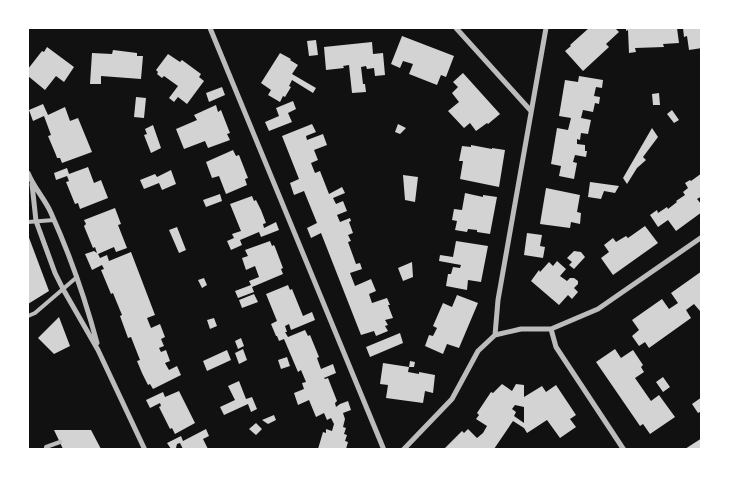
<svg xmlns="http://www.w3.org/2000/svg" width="729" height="477" font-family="'Titillium Web',sans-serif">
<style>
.building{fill:#d3d3d3;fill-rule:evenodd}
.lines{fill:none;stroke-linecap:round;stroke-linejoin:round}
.service{stroke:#bcbcbc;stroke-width:4}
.minor{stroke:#bcbcbc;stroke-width:5}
</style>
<rect width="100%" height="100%" fill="#111"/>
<path class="building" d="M 589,28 L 615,28 L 619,32 L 606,44 L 609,47 L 583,71 L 565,51 L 571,46 L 570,45 Z
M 626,28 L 677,28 L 679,43 L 663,44 L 664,47 L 635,48 L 636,52 L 629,53 L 628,30 L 626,31 Z
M 683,28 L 702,28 L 702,48 L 689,50 L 687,36 L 684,37 Z
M 402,36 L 454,56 L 446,77 L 441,75 L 437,85 L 409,74 L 413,64 L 403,61 L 400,68 L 391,64 Z
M 316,40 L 318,55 L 309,56 L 307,41 Z
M 372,42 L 373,54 L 383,53 L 385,75 L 375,76 L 374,68 L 367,69 L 366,66 L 361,67 L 363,84 L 365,84 L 366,92 L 352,93 L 349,65 L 343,66 L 344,68 L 326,70 L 324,47 Z
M 47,47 L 74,67 L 64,82 L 56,76 L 45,90 L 28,76 L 28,73 L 29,71 L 28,69 L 42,51 L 44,52 Z
M 113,50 L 137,53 L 137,56 L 143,56 L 141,79 L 101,76 L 101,84 L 90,84 L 92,53 L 112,54 Z
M 280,53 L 291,59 L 290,60 L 298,65 L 292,74 L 316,88 L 313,93 L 292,80 L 289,86 L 291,87 L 285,97 L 283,96 L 280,102 L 268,95 L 271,90 L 261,83 Z
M 168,54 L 180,62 L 182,60 L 201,74 L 199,77 L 204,81 L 187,104 L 178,97 L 174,102 L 169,98 L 178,86 L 164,76 L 162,78 L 157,74 L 158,72 L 156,70 Z
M 463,73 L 500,114 L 488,124 L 487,123 L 476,131 L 470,123 L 464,128 L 448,111 L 459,102 L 452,93 L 458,87 L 453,82 Z
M 579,76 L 603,80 L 602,88 L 596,87 L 594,96 L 600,97 L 599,104 L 595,103 L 593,112 L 583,110 L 581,118 L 591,120 L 588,134 L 581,133 L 580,140 L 577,139 L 577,144 L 585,145 L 585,151 L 587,151 L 586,157 L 575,155 L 573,162 L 577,163 L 574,179 L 559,176 L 561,166 L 551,164 L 557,128 L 568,130 L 571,118 L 559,116 L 565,80 L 578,82 Z
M 222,87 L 225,95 L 209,102 L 206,93 Z
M 659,93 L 660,105 L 653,105 L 652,94 Z
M 136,97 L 146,98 L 144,118 L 134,117 Z
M 293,101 L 296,109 L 288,113 L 292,122 L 269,131 L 265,122 L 279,116 L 276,108 Z
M 43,104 L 48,115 L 65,107 L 70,121 L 78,118 L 92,152 L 62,163 L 60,158 L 57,158 L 56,155 L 48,136 L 51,135 L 44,116 L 33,121 L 29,110 Z
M 216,105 L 218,112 L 221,110 L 228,128 L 230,133 L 227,134 L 230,140 L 208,148 L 205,141 L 184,149 L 176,129 L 197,120 L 194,115 Z
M 672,110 L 679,120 L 674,123 L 667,114 Z
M 312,124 L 316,132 L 306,136 L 307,140 L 323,134 L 327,145 L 314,150 L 318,160 L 311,163 L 315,173 L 320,171 L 329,194 L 342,187 L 345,193 L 333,198 L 336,204 L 343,201 L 347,211 L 337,215 L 340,222 L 350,218 L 351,221 L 349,222 L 353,233 L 348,235 L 351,241 L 348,242 L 356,264 L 360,263 L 362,269 L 350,273 L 355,286 L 371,279 L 376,291 L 369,294 L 372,303 L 387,298 L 390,305 L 388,305 L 393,318 L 385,320 L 388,325 L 385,326 L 388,331 L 376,336 L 374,331 L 361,335 L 321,233 L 311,238 L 307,228 L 317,223 L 304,191 L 294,195 L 290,183 L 299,179 L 282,136 Z
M 398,124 L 406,128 L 400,134 L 395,132 Z
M 153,125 L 161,148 L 151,153 L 144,135 L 147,134 L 145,129 Z
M 652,128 L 658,137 L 643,157 L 646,160 L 637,168 L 627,184 L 623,178 Z
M 471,145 L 492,149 L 492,148 L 505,150 L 499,187 L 460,179 L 463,161 L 459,161 L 462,146 L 471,147 Z
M 233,150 L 236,156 L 239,155 L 248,178 L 245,179 L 247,185 L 226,194 L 219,176 L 212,178 L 206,162 Z
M 88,167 L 94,183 L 101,180 L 108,198 L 80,209 L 78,203 L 75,204 L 66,182 L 69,181 L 67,176 L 56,180 L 54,173 L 67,168 L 69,174 Z
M 171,170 L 176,184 L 162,190 L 159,183 L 144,189 L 140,180 L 155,174 L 157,177 Z
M 702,173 L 702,196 L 697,199 L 702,205 L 702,212 L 676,231 L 668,220 L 658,227 L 650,215 L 657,210 L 658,213 L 667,207 L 668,209 L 677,202 L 676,201 L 685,195 L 683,192 L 688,188 L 685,183 L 690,180 L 691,181 Z
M 403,175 L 418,177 L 415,202 L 405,200 Z
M 590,182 L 619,186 L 615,193 L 604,191 L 601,199 L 588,197 Z
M 546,188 L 580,195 L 577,212 L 581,213 L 580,224 L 571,222 L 570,228 L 540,224 Z
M 465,193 L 483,197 L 483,195 L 497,197 L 490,234 L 477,232 L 477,230 L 468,229 L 467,232 L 455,230 L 457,221 L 452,220 L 454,209 L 462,210 Z
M 220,194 L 222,201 L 206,207 L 203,200 Z
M 252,196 L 254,201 L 256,200 L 261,210 L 266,223 L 263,224 L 264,228 L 276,222 L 279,230 L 261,237 L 259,232 L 240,240 L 242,245 L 231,250 L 227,241 L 234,238 L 232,234 L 241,231 L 230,204 Z
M 115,208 L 121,224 L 118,225 L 127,248 L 116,252 L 114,247 L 98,254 L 100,258 L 107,255 L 109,261 L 131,252 L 155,315 L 147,318 L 151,328 L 160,324 L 165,337 L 161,339 L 164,346 L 159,348 L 161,352 L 166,350 L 170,361 L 165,363 L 169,370 L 177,366 L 181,375 L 153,389 L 150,384 L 148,385 L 142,373 L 137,361 L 140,360 L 131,337 L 128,338 L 120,316 L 122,315 L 115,298 L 113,293 L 111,294 L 101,270 L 104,269 L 102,265 L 92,270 L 85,254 L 94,251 L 97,253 L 95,247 L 93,248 L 86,231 L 84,226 L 86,224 L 84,220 Z
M 645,226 L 658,243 L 613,275 L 601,258 L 609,252 L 604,245 L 613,238 L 616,242 L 626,236 L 628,238 Z
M 177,227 L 186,250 L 179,253 L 169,230 Z
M 527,233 L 542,235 L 540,246 L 545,247 L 543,258 L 524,255 Z
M 28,235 L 49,291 L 28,304 Z
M 270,241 L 272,246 L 274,245 L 275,247 L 283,268 L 281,269 L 283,274 L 252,287 L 254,292 L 238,298 L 235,291 L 251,285 L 249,281 L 259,277 L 255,266 L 246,270 L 242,258 L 248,256 L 245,250 Z
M 456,241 L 488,246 L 481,282 L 468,280 L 467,290 L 446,286 L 448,274 L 451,274 L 453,267 L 460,268 L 461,265 L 439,261 L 440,255 L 453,257 Z
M 574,251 L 581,252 L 585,257 L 574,269 L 569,265 L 572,262 L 567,258 Z
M 557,261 L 566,269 L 560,276 L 567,281 L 570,278 L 574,278 L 578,281 L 578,284 L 574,288 L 578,292 L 572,299 L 568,295 L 559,305 L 531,281 L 539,270 L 540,272 L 549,262 L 553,266 Z
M 412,262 L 413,277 L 403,281 L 398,268 Z
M 702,271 L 702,310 L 700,311 L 694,304 L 686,310 L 691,318 L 649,348 L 645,342 L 639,346 L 632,336 L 639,330 L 632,320 L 662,299 L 669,309 L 678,303 L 671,293 Z
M 204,278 L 207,285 L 202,288 L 198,280 Z
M 288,285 L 290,290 L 292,289 L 303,316 L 312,312 L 315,320 L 291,330 L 289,324 L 285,326 L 287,332 L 285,332 L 288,337 L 305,330 L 308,336 L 310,335 L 319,357 L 317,358 L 321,369 L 333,364 L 336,373 L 324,378 L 325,379 L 328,378 L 337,401 L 335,403 L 336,407 L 340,404 L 348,401 L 351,410 L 343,413 L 345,419 L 343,427 L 346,428 L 344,434 L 347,435 L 345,441 L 348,442 L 346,449 L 318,449 L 323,432 L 326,433 L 326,429 L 332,431 L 334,424 L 331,418 L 327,420 L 324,413 L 316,417 L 309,400 L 298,405 L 294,393 L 304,389 L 302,383 L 306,382 L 301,370 L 298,372 L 284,339 L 279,341 L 277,336 L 276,336 L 271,324 L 277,321 L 266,294 Z
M 254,294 L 258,302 L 242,308 L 239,300 Z
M 457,295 L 478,303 L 459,348 L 447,344 L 443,354 L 425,346 L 429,335 L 433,336 L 437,328 L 433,326 L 443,303 L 452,307 Z
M 59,317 L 70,346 L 54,354 L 38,338 Z
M 214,318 L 217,326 L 210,329 L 207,320 Z
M 400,333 L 403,343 L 370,357 L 366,347 Z
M 241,338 L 244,346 L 238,349 L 235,341 Z
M 243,349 L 247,360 L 239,364 L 235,353 Z
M 615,349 L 621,358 L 633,350 L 643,365 L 641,367 L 644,372 L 635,378 L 651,401 L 659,395 L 675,417 L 650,434 L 643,424 L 640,426 L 596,362 Z
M 227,350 L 231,360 L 207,371 L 203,361 Z
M 287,357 L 290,366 L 281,369 L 278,360 Z
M 410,361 L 415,362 L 414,367 L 409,367 L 408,372 L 419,374 L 419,372 L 435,375 L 433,393 L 425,391 L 423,403 L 386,398 L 388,385 L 380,384 L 383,363 L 409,367 Z
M 663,377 L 670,387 L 663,392 L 656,382 Z
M 239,381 L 246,399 L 252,397 L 257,409 L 251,412 L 248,404 L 224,415 L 220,407 L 235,400 L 228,386 Z
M 502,384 L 512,391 L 516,384 L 524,385 L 524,397 L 542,386 L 546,392 L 556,385 L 576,415 L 570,419 L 576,427 L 560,438 L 547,420 L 527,433 L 524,428 L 513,421 L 494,449 L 444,449 L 462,431 L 464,433 L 468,429 L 477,438 L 483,433 L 487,426 L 476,419 L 479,415 L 477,413 L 491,392 L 493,393 ZM 515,405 L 524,407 L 524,423 L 514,416 L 516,412 L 512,409 Z
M 179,391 L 195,423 L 175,434 L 172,428 L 170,429 L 159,407 L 161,406 L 160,403 L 150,408 L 146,400 L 163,392 L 165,397 Z
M 702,397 L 702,411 L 698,413 L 692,404 Z
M 274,415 L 276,420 L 268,424 L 262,420 Z
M 256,423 L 262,429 L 256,435 L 249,429 Z
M 206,429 L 209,436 L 203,439 L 208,449 L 183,449 L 180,443 L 177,444 L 176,448 L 171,449 L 167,443 L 181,436 L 183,441 Z
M 54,430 L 91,430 L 101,449 L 63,449 Z
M 702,438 L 702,449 L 685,449 Z"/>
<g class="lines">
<path class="service" d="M 28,222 L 54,220
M 28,316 L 35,313 L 77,277
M 46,450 L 46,447 L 60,442"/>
<path class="minor" d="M 210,28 L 384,450
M 456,28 L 531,111
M 28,173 C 34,188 45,199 51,213 C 70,255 85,298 97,343
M 32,184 L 36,221 L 55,273 L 63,289 L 98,350 L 145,450
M 551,329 L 556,347 L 624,450
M 495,335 L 498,300 L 546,28
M 403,450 L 452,399 L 478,351 L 495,335 L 521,329 L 551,329 L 598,309 L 702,237"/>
</g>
<rect width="729" height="477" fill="none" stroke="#ffffff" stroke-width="58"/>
</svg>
